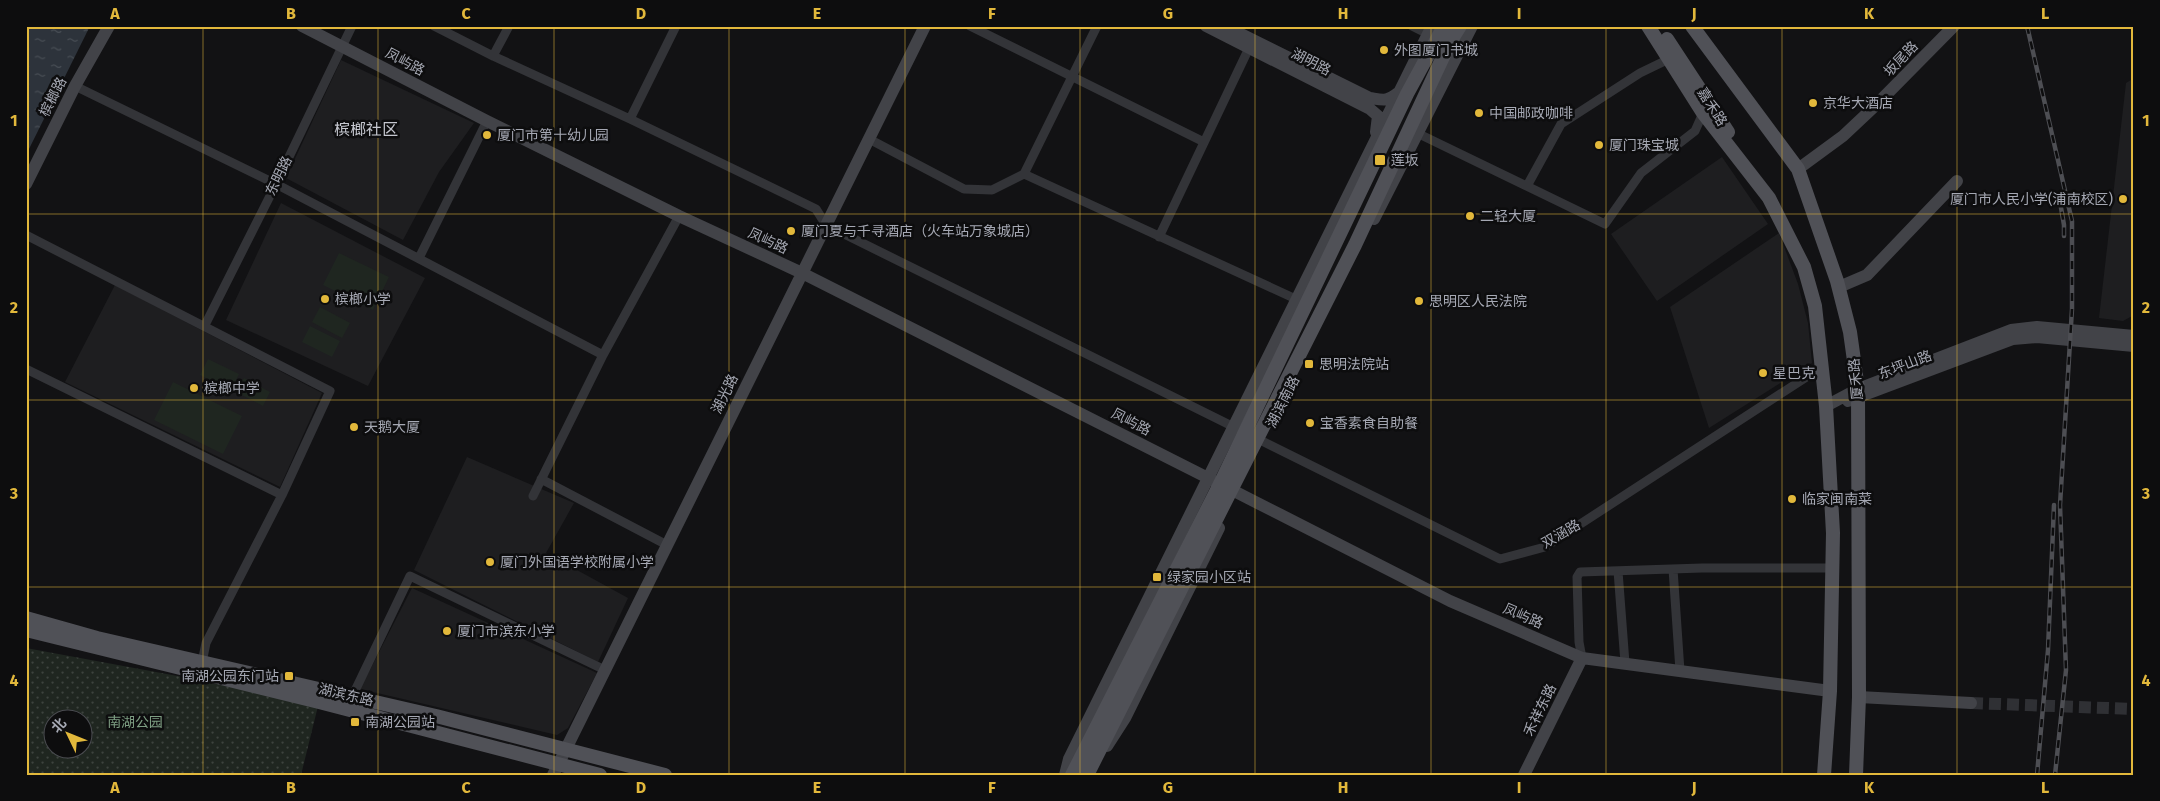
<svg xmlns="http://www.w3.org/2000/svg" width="2160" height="801" font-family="'Fira Sans','Noto Sans SC',sans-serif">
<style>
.built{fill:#1e1e20}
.park{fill:url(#park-dots);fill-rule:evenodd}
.pitch{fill:#1f2620}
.water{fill:url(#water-ripples)}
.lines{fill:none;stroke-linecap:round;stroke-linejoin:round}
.secondary-tunnel{stroke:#2f3034;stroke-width:12;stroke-dasharray:12 6;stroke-linecap:butt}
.street{stroke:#333438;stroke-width:9}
.secondary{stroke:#424348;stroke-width:12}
.primary{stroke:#505157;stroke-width:14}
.rail-casing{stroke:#4d4e53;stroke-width:4.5}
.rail{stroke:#0d0d0e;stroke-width:2.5;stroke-dasharray:8;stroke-linecap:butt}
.grid{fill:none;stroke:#e2b83b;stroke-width:1;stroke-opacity:0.55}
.poi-dot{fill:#e2b83b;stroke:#0d0d0e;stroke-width:2}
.labels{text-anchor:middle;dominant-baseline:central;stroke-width:5;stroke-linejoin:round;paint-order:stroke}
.poi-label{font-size:14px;fill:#a5a8b3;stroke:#0d0d0e;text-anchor:start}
.street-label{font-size:14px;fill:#a5a8b3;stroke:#0d0d0e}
.park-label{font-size:14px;fill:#7d9d82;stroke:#0d0d0e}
.quarter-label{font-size:16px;fill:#c5c7cf;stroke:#0d0d0e}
.neatline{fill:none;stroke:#e2b83b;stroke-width:2}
.grid-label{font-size:16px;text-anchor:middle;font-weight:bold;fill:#e2b83b}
</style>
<defs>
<pattern id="park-dots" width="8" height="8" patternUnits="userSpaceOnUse" patternTransform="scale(1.25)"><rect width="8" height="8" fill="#1f2620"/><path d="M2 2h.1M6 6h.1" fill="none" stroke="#3d433e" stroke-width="1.8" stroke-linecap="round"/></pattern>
<pattern id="water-ripples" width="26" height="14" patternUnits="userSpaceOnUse" patternTransform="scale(1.25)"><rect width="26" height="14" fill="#2d333b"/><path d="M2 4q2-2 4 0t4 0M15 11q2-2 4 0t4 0" fill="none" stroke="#484e55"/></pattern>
</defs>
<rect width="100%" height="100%" fill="#121214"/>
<path class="built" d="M 341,60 L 474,123 L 439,172 L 403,240 L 286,178 Z
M 2134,78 L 2134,315 L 2123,321 L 2099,318 L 2126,83 Z
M 1722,157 L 1768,224 L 1657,301 L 1611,234 Z
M 281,203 L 425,278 L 368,386 L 226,320 Z
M 1779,233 L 1798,284 L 1808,323 L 1812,363 L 1709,428 L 1670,307 Z
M 115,285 L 322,393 L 280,487 L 65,382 Z
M 467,457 L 574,503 L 546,553 L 628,598 L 598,662 L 414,570 Z
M 412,588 L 597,673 L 568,728 L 557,735 L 360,689 Z"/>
<path class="park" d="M 26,648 L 319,702 L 301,775 L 26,775 ZM 52,718 L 82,718 L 82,748 L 52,748 Z"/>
<path class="pitch" d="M 339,253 L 389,277 L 373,310 L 323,285 Z
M 320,307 L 350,323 L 342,338 L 312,322 Z
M 310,326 L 340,341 L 332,357 L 302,342 Z
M 208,359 L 239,374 L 231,391 L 200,375 Z
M 244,378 L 270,392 L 263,406 L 236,392 Z
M 173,382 L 242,416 L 223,454 L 154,420 Z"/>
<path class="water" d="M 26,26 L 90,26 L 26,155 Z"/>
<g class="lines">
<path class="secondary-tunnel" d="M 1971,703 L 2134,709"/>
<path class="street" d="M 434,26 L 493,56 L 630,119 L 816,209 L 826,225 L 1238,429
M 970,26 L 1204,142
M 1412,26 L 1428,34
M 493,56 L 509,26
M 75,86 L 276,184 L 603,355
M 630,119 L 676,26
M 1417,133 L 1605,224 L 1641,173 L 1695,131 L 1703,113
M 869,139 L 964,189 L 992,190 L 1024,174 L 1298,300
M 1024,174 L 1097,26
M 1527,186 L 1561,124 L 1640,73 L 1669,59
M 26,235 L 330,391 L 282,495 L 206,643 L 201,667
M 1159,237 L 1249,48
M 419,258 L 487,121
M 205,325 L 276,184 L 352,26
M 26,369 L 282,495
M 1256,438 L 1500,559 L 1545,547 L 1808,376 L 1823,373
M 541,479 L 667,545
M 533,496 L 603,355 L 679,216
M 1673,569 L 1680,671
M 1618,571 L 1625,663
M 1582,658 L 1579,642 L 1577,577 L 1580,572 L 1702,568 L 1832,568
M 352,697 L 410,576 L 605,670"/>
<path class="secondary" d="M 302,26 L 487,121 L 679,216 L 802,273 L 1220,484
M 1206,26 L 1370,109 L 1378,116 L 1376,132
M 1225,26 L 1370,98 C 1383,100 1387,102 1398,93
M 1798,169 L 1843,136 L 1876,105 L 1954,26
M 26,184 L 75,86 L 109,26
M 1374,219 L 1472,26
M 1839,287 L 1867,275 L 1957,181
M 1848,401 L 2013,339 L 2037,337 L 2134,346
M 1826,406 L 1858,389 L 2011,330 L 2037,327 L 2134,336
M 1230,489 L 1450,601 L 1582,658 L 1830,691
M 1859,697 L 1971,703
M 1107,746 L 1125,718 L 1219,528
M 553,775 L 925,26
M 1065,775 L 1069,759 L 1432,26
M 1524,775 L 1582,658"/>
<path class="primary" d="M 1648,26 L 1703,113 L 1769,198 L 1804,267 L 1815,306 L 1826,406 L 1833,533 L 1830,691 L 1824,775
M 1692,26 L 1798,169 L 1837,281 L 1850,332 L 1858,389 L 1859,697 L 1856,775
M 1667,39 L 1728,132
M 26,618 L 97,638 L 436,716 L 665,775
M 26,630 L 319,702 L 600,775
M 1072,775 L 1220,484 L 1407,94 L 1444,26
M 1087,775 L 1355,245 L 1450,42 L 1460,26"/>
<g class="rail-casing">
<path id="rail" d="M 2027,26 L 2072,221 L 2072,309 L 2060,505 L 2066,670 L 2055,775
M 2059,196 L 2064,225 L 2064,236
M 2037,775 L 2048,650 L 2054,505"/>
</g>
<use href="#rail" class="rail"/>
</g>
<path class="grid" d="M 203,26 L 203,775M 378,26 L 378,775M 554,26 L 554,775M 729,26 L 729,775M 905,26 L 905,775M 1080,26 L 1080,775M 1255,26 L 1255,775M 1431,26 L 1431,775M 1606,26 L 1606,775M 1782,26 L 1782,775M 1957,26 L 1957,775M 26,214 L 2134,214M 26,400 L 2134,400M 26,587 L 2134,587"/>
<g class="poi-dot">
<circle cx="1384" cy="50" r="5"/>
<circle cx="1813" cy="103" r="5"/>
<circle cx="1479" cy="113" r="5"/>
<circle cx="487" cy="135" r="5"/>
<circle cx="1599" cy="145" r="5"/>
<rect x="1374" y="154" width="12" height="12" rx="2.5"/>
<circle cx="2123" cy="199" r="5"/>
<circle cx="1470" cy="216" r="5"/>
<circle cx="791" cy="231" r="5"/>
<circle cx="325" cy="299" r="5"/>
<circle cx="1419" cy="301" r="5"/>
<rect x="1304" y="359" width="10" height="10" rx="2.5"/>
<circle cx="1763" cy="373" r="5"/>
<circle cx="194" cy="388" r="5"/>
<circle cx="1310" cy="423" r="5"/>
<circle cx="354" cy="427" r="5"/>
<circle cx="1792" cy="499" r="5"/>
<circle cx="490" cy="562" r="5"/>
<rect x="1152" y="572" width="10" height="10" rx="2.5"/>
<circle cx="447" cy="631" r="5"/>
<rect x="284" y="671" width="10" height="10" rx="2.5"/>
<rect x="350" y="717" width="10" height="10" rx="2.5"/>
</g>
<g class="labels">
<g class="poi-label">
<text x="1394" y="50">外图厦门书城</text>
<text x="1823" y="103">京华大酒店</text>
<text x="1489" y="113">中国邮政咖啡</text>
<text x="497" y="135">厦门市第十幼儿园</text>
<text x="1609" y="145">厦门珠宝城</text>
<text x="1391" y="160">莲坂</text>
<text x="2113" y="199" text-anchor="end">厦门市人民小学(浦南校区)</text>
<text x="1480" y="216">二轻大厦</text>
<text x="801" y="231">厦门夏与千寻酒店（火车站万象城店）</text>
<text x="335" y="299">槟榔小学</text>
<text x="1429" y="301">思明区人民法院</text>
<text x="1319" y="364">思明法院站</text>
<text x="1773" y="373">星巴克</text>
<text x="204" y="388">槟榔中学</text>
<text x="1320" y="423">宝香素食自助餐</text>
<text x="364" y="427">天鹅大厦</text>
<text x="1802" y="499">临家闽南菜</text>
<text x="500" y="562">厦门外国语学校附属小学</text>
<text x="1167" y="577">绿家园小区站</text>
<text x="457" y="631">厦门市滨东小学</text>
<text x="279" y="676" text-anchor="end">南湖公园东门站</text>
<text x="365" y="722">南湖公园站</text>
</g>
<g class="street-label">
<text transform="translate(1901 59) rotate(-46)">坂尾路</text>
<text transform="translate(405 62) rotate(28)">凤屿路</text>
<text transform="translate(1311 62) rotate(27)">湖明路</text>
<text transform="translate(53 97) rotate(-63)">槟榔路</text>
<text transform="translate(1712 107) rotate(58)">嘉禾路</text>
<text transform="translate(279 176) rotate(-64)">东明路</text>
<text transform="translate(768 241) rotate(25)">凤屿路</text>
<text transform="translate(1905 365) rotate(-21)">东坪山路</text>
<text transform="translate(1856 379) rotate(-95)">厦禾路</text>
<text transform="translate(725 394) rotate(-64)">湖光路</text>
<text transform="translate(1283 402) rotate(-63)">湖滨南路</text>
<text transform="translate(1131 422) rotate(27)">凤屿路</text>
<text transform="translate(1561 534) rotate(-30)">双涵路</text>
<text transform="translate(1523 616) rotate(23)">凤屿路</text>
<text transform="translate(346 695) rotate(13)">湖滨东路</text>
<text transform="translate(1540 710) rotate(-64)">禾祥东路</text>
</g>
<g class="park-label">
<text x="135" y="722">南湖公园</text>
</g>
<g class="quarter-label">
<text x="366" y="129">槟榔社区</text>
</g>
</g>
<rect width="2160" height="801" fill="none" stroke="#0d0d0e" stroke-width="55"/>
<g transform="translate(68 734) rotate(313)"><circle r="24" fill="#0d0d0e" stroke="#4a4b50"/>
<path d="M0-4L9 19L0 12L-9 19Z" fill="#e2b83b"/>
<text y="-8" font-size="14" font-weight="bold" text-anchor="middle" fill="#a5a8b3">北</text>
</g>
<rect x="28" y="28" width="2104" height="746" class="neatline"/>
<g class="grid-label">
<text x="115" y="19">A</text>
<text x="291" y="19">B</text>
<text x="466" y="19">C</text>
<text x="641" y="19">D</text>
<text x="817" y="19">E</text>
<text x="992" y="19">F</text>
<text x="1168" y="19">G</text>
<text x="1343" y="19">H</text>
<text x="1519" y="19">I</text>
<text x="1694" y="19">J</text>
<text x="1869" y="19">K</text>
<text x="2045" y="19">L</text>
<text x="14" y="126">1</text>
<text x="2146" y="126">1</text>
<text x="14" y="313">2</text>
<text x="2146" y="313">2</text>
<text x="14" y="499">3</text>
<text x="2146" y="499">3</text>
<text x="14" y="686">4</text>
<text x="2146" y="686">4</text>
<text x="115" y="793">A</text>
<text x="291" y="793">B</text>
<text x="466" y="793">C</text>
<text x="641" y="793">D</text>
<text x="817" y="793">E</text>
<text x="992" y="793">F</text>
<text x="1168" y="793">G</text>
<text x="1343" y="793">H</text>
<text x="1519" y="793">I</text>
<text x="1694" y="793">J</text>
<text x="1869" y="793">K</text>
<text x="2045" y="793">L</text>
</g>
</svg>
